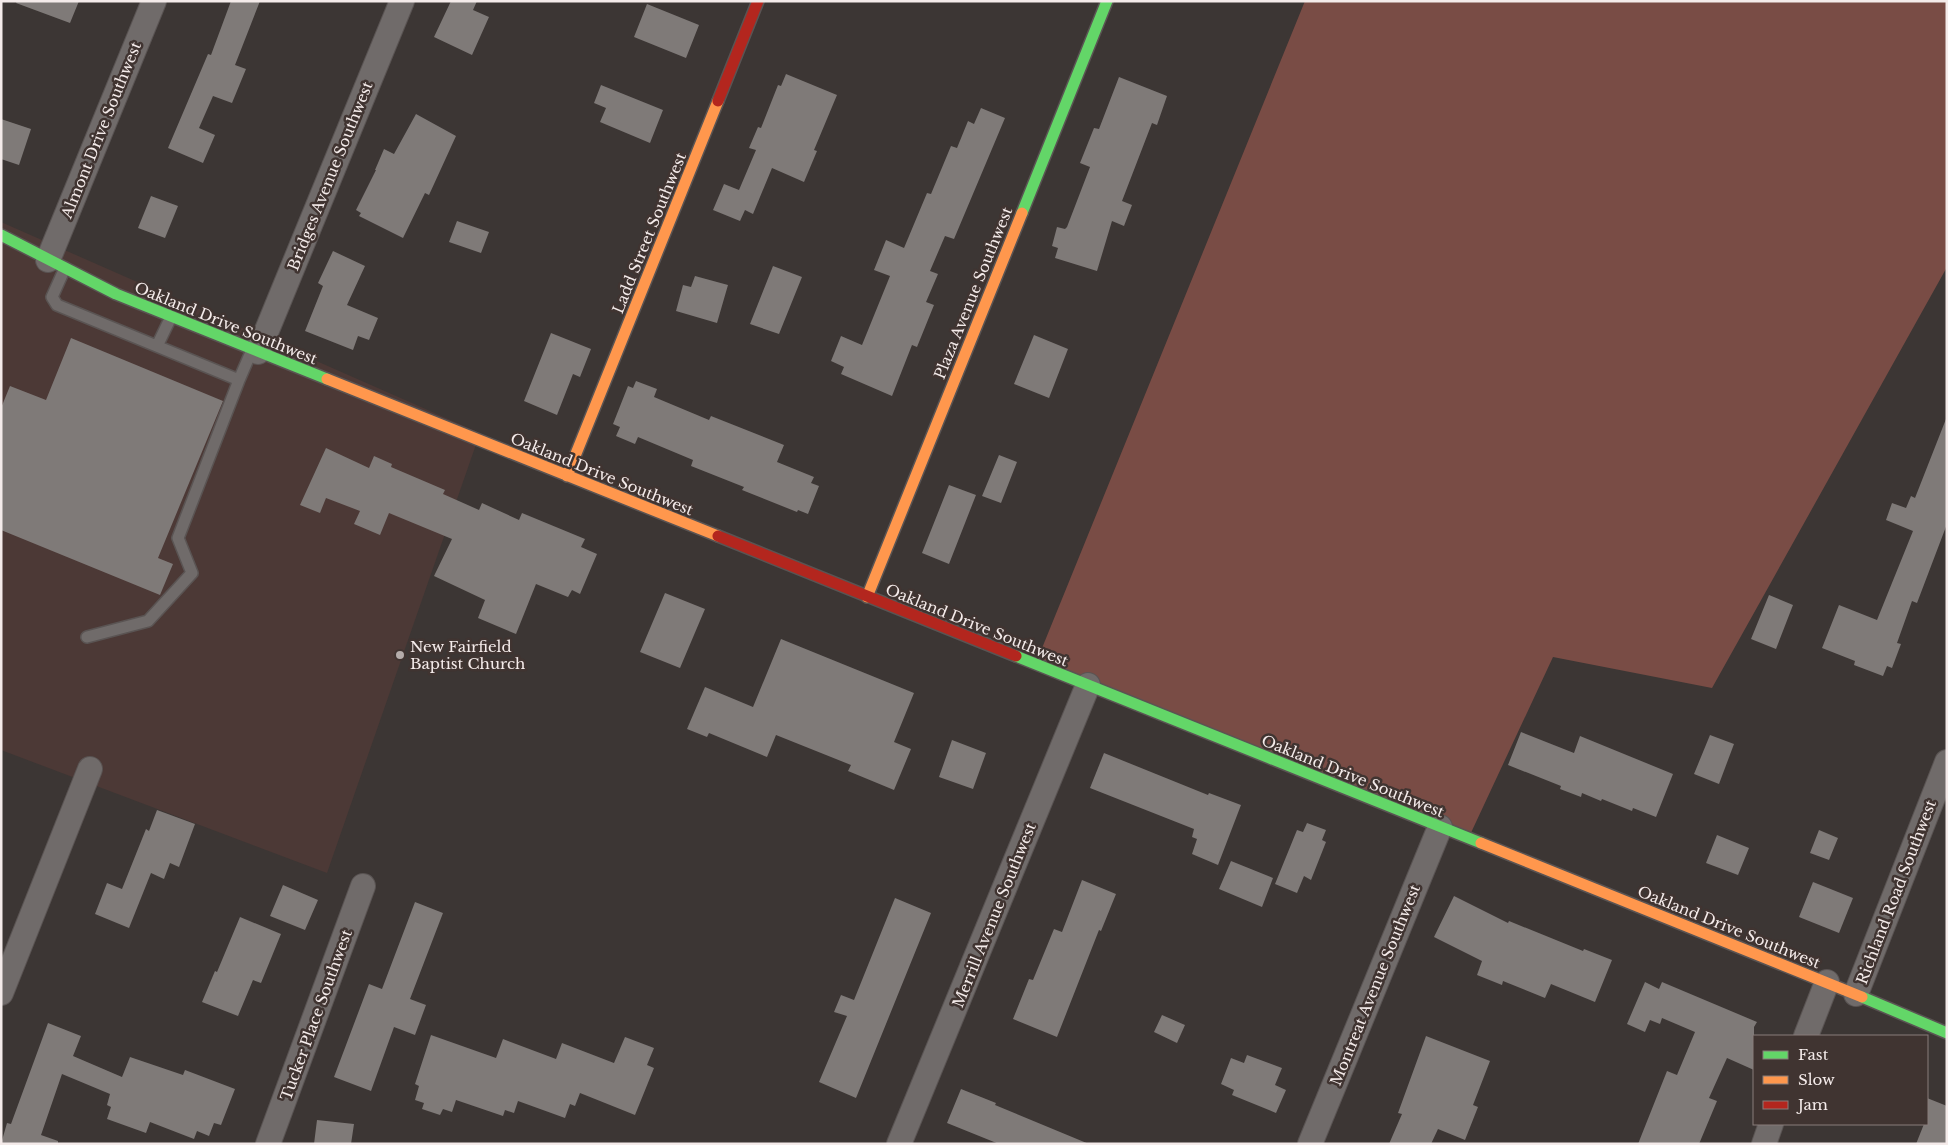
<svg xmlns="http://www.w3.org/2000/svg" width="1948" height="1145" font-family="'Libre Baskerville',serif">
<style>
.built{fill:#4c3936}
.green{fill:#794c45}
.building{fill:#7f7a78}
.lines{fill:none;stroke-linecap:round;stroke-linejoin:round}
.lane-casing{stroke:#5a5453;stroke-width:14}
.street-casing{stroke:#5a5453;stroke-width:26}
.fast-casing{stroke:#5a5453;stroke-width:14}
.slow-casing{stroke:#5a5453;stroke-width:14}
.jam-casing{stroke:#5a5453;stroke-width:14}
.lane{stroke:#706b6a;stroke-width:11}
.street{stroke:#706b6a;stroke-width:24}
.fast{stroke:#63d668;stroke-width:11}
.slow{stroke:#ff974d;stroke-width:11}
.jam{stroke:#b3261e;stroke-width:11}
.poi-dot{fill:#b4acaa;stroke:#403431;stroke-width:2}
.labels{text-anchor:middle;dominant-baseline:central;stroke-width:5;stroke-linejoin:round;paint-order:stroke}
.street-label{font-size:15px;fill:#f4ebea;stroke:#403431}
.poi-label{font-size:15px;fill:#f4ebea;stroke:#403431;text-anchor:start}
</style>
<rect width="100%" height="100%" fill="#3c3634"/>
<path class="built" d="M 1,222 L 480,433 L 327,873 L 1,750 Z"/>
<path class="green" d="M 1305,1 L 1947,1 L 1947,267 L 1712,688 L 1553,657 L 1469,837 L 1038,658 Z"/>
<path class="building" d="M 17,1 L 79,1 L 70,23 L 16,3 Z
M 231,1 L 260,1 L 235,65 L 246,69 L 232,103 L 213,96 L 199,128 L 215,135 L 203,163 L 168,148 L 208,54 L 211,55 Z
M 451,1 L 477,1 L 473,10 L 489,17 L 472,55 L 434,37 Z
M 647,4 L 699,25 L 686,58 L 634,37 Z
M 786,74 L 837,95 L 814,150 L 817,151 L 804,182 L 772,168 L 753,214 L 745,210 L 740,221 L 713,210 L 724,184 L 739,190 L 756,150 L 749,148 L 758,127 L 761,128 L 778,85 L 781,86 Z
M 1119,77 L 1167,96 L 1157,125 L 1152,123 L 1122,201 L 1132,205 L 1124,226 L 1112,221 L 1097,271 L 1055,258 L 1058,248 L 1052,246 L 1057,227 L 1065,229 L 1067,227 L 1090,167 L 1080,163 L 1094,128 L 1099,129 Z
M 601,85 L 663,110 L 650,143 L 600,122 L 606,108 L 594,103 Z
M 981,108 L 1005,118 L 954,239 L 945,236 L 930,271 L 938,274 L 926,302 L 934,305 L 917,347 L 912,345 L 892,396 L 841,374 L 844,367 L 831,361 L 841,336 L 862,345 L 890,276 L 874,270 L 886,240 L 904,248 L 927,193 L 931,194 L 951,146 L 957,148 L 968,121 L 974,124 Z
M 416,114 L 456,136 L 429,195 L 425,193 L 403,238 L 359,216 L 361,213 L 356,210 L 376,170 L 375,170 L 384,149 L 394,154 Z
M 1,119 L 31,129 L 19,165 L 1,159 Z
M 151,196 L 178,206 L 165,238 L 138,228 Z
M 457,221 L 489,232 L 481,253 L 449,242 Z
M 333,251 L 365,266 L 347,305 L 378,318 L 369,340 L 358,336 L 353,350 L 305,331 L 323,286 L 318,283 Z
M 773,266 L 802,277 L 779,334 L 750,324 Z
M 695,276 L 728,285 L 717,323 L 676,311 L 683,285 L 691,287 Z
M 551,333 L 591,349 L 580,377 L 573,374 L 557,415 L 524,401 Z
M 1034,335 L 1068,349 L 1049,398 L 1014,384 Z
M 71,338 L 223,401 L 158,558 L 173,564 L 160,595 L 1,530 L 1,408 L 10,386 L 46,400 Z
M 636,381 L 657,389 L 654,397 L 709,420 L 711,416 L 784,445 L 777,462 L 814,477 L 811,483 L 819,486 L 808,514 L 798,510 L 797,512 L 742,490 L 744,487 L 691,466 L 693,460 L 638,437 L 635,444 L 616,436 L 620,427 L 613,424 L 628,386 L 633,388 Z
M 1946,419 L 1947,524 L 1917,603 L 1912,601 L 1897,643 L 1901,644 L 1892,668 L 1887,666 L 1883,676 L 1854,665 L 1855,661 L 1822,648 L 1839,605 L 1877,620 L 1913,531 L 1886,520 L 1892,503 L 1906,508 L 1911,496 L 1915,498 Z
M 326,448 L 369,468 L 374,456 L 392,464 L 391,467 L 445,490 L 443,494 L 479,510 L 482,503 L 519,520 L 522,513 L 585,539 L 581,547 L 597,554 L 580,594 L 572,590 L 568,597 L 536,584 L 516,634 L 478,618 L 485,600 L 434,576 L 452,539 L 389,513 L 380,535 L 354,524 L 360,511 L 326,498 L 320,513 L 300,505 Z
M 999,455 L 1017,462 L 1001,503 L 982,496 Z
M 949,485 L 976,495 L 949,564 L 922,553 Z
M 665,593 L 705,609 L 680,668 L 640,652 Z
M 1769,595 L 1793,605 L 1776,649 L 1751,639 Z
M 781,639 L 914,693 L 894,742 L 911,749 L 894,790 L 848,771 L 851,765 L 776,735 L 767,757 L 709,733 L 707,737 L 687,729 L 705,687 L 753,707 Z
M 1521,732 L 1574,753 L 1580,736 L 1673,774 L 1656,817 L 1633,808 L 1632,811 L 1602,799 L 1601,801 L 1582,793 L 1581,797 L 1560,789 L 1561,786 L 1508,765 Z
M 1710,735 L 1734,744 L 1719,784 L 1694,774 Z
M 952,740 L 986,753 L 973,789 L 939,777 Z
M 1104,753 L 1208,795 L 1209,793 L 1241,805 L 1218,865 L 1192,854 L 1197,839 L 1192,837 L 1194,829 L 1090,788 Z
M 157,810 L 195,824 L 179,867 L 170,863 L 164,879 L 151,873 L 129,928 L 95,914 L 107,883 L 122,889 L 146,829 L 149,831 Z
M 1307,823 L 1326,830 L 1322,840 L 1326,842 L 1311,880 L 1304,876 L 1297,893 L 1275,884 L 1297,830 L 1303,832 Z
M 1819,830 L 1838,838 L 1829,860 L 1810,853 Z
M 1717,835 L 1749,848 L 1738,875 L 1706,863 Z
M 1231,861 L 1273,878 L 1262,907 L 1219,889 Z
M 1082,880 L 1116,894 L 1101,931 L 1099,930 L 1057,1037 L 1013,1019 L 1029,979 L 1033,980 L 1054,929 L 1062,932 Z
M 1813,882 L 1853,898 L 1839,933 L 1799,917 Z
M 283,885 L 318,900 L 305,930 L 270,916 Z
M 1454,896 L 1508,923 L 1509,921 L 1583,951 L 1584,949 L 1612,960 L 1595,1002 L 1551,984 L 1545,998 L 1503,981 L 1502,985 L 1477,975 L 1482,961 L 1434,937 Z
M 895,898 L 931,913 L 856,1098 L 819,1082 L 847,1016 L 834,1012 L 841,995 L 854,1000 Z
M 415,902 L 443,913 L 410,999 L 426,1005 L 415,1035 L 394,1027 L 371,1091 L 334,1077 L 369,984 L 382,989 Z
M 240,917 L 281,934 L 261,983 L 253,980 L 238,1016 L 202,1002 L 215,971 L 217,972 Z
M 1645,982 L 1659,989 L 1662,982 L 1757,1022 L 1754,1027 L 1754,1070 L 1727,1058 L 1709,1098 L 1717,1101 L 1699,1144 L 1638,1144 L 1667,1071 L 1677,1075 L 1695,1032 L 1662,1018 L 1660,1024 L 1650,1020 L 1645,1032 L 1627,1024 Z
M 1162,1015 L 1185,1025 L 1177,1043 L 1154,1032 Z
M 48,1023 L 81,1036 L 73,1056 L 122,1077 L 130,1057 L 183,1075 L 185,1070 L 235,1089 L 221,1125 L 214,1123 L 209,1136 L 197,1131 L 194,1139 L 150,1122 L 146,1133 L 107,1119 L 111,1107 L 107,1105 L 110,1094 L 62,1074 L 41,1135 L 58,1141 L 58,1144 L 1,1144 L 7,1123 L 11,1124 Z
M 431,1035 L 496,1058 L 503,1039 L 556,1059 L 562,1043 L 614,1063 L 625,1037 L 654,1048 L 647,1065 L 654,1068 L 635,1115 L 580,1093 L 575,1106 L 570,1104 L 565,1118 L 518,1101 L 514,1113 L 505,1110 L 503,1116 L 456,1100 L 452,1112 L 443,1109 L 440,1115 L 422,1109 L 424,1103 L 415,1100 L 419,1086 L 415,1084 Z
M 1426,1036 L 1490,1061 L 1473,1105 L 1478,1107 L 1465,1140 L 1438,1129 L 1431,1144 L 1389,1144 L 1402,1114 L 1398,1113 Z
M 1247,1055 L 1282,1068 L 1275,1085 L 1286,1090 L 1276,1113 L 1232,1095 L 1234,1090 L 1221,1084 L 1231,1058 L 1244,1063 Z
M 961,1089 L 996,1103 L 995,1105 L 1089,1144 L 999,1144 L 947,1123 Z
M 1927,1098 L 1947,1106 L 1947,1144 L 1916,1144 L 1924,1124 L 1927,1124 Z
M 317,1120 L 354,1124 L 351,1144 L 314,1144 Z"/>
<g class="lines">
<g class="lane-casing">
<path id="lane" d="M 65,268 L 52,297 L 57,305 L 239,380 L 178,538 L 192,573 L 148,621 L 87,637
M 157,346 L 171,317
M 239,380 L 252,350"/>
</g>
<g class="street-casing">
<path id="street" d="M 48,260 L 154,1
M 258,352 L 402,1
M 1,993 L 90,769
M 1856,994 L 1947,762
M 1806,1036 L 1827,982
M 268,1144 L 363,886
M 899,1144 L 1088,685
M 1310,1144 L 1440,827
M 1764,1144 L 1771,1124"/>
</g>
<g class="fast-casing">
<path id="fast" d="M 1022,213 L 1107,1
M 1,235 L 116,294 L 327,379
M 1016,656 L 1481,843
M 1862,997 L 1947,1033"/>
</g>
<g class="slow-casing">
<path id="slow" d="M 327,379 L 718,536
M 567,476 L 718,101
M 867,597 L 1022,213
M 1481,843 L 1862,997"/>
</g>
<g class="jam-casing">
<path id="jam" d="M 718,101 L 758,1
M 718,536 L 1016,656"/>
</g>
<use href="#lane" class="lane"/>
<use href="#street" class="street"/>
<use href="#fast" class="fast"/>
<use href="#slow" class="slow"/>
<use href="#jam" class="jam"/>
</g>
<circle class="poi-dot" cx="400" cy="655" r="5"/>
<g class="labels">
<g class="street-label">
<text transform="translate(101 130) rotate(-68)">Almont Drive Southwest</text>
<text transform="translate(330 176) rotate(-68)">Bridges Avenue Southwest</text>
<text transform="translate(649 233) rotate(-68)">Ladd Street Southwest</text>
<text transform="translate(973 293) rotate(-68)">Plaza Avenue Southwest</text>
<text transform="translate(226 323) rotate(22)">Oakland Drive Southwest</text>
<text transform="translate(602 474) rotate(22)">Oakland Drive Southwest</text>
<text transform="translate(977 625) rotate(22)">Oakland Drive Southwest</text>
<text transform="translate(1353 776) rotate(22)">Oakland Drive Southwest</text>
<text transform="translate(1896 892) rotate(-69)">Richland Road Southwest</text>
<text transform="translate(994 915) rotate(-68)">Merrill Avenue Southwest</text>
<text transform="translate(1729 927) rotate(22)">Oakland Drive Southwest</text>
<text transform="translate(1375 985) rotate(-68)">Montreat Avenue Southwest</text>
<text transform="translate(316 1015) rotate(-70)">Tucker Place Southwest</text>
</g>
<g class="poi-label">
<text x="410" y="646">New Fairfield<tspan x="410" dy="17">Baptist Church</tspan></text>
</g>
</g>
<rect width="1948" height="1145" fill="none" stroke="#f4ebea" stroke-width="5"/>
<rect x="1753" y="1035" width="175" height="90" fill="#403431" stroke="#887d7b"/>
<rect x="1763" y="1051" width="25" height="8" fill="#63d668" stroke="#887d7b"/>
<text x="1798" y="1060" font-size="15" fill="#f4ebea">Fast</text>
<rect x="1763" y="1076" width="25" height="8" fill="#ff974d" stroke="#887d7b"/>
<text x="1798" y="1085" font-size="15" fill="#f4ebea">Slow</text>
<rect x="1763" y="1101" width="25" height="8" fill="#b3261e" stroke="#887d7b"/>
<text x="1798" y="1110" font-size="15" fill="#f4ebea">Jam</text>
</svg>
